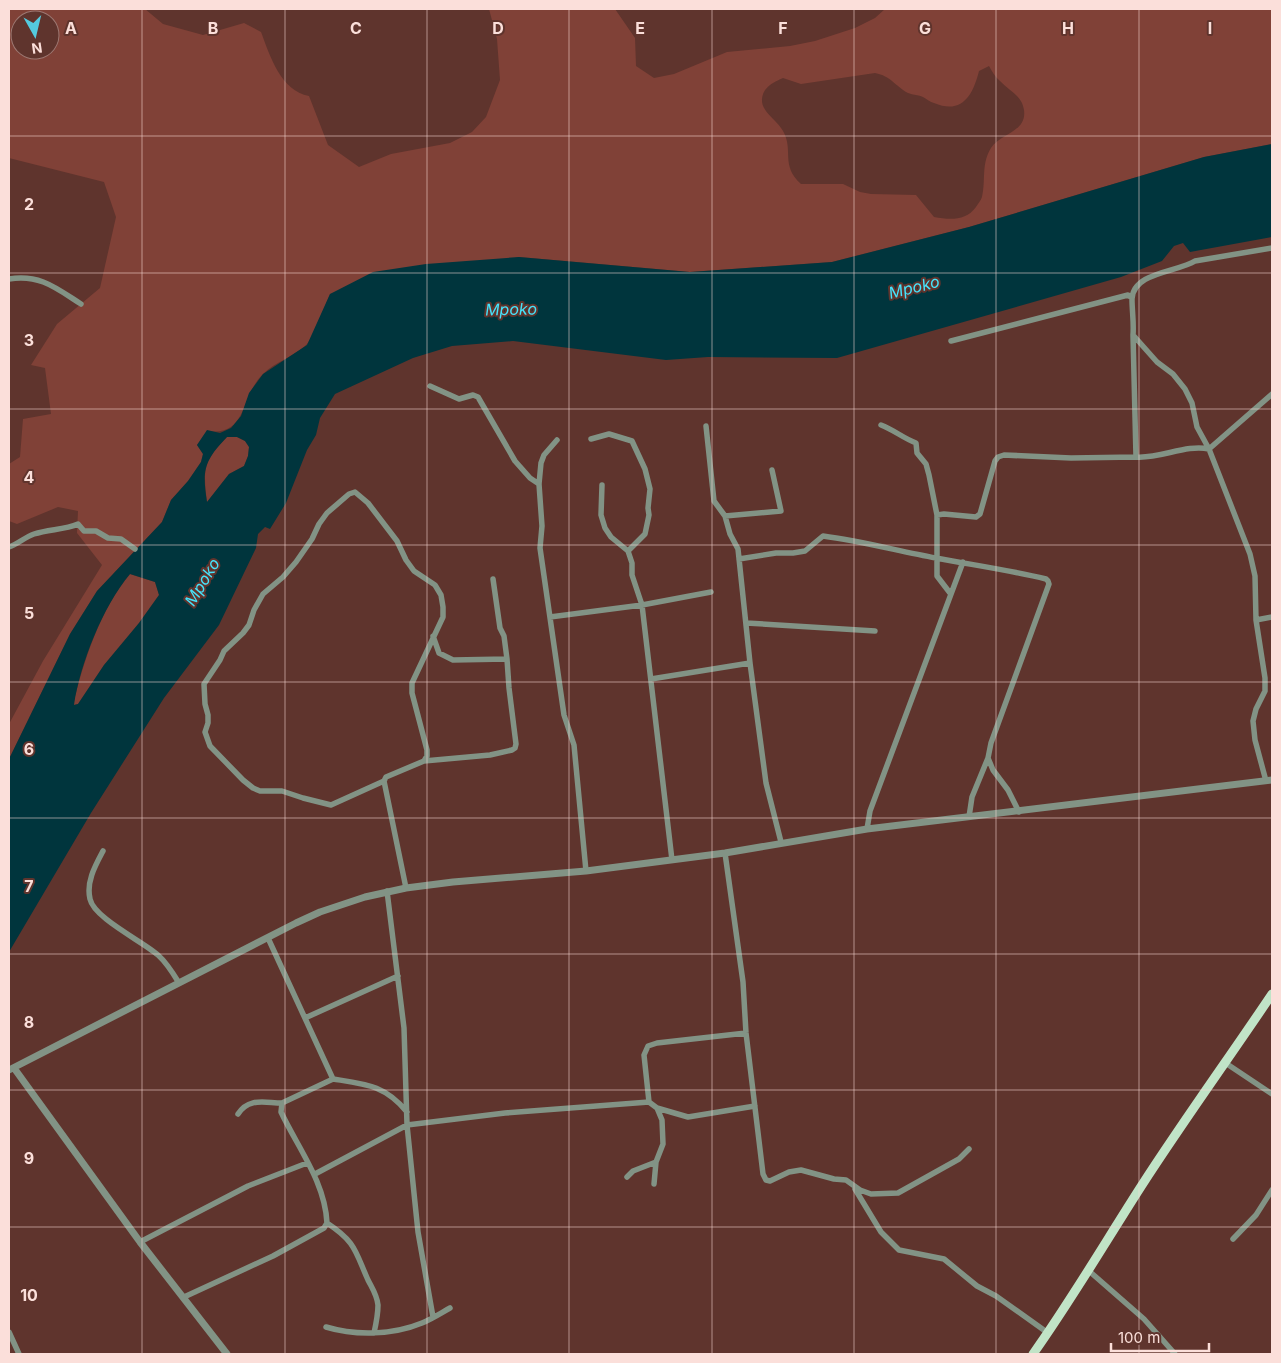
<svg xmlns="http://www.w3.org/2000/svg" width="1281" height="1363" font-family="Inter,sans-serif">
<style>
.green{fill:#804137;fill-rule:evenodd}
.water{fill:#00353d;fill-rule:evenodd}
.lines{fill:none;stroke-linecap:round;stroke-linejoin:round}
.minor{stroke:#829385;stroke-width:5.5}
.tertiary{stroke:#829385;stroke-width:7}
.primary{stroke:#c1e4c7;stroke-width:9}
.grid{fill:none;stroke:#fbdfda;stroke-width:1;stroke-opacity:0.55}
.labels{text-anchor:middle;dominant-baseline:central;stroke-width:4;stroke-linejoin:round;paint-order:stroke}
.water-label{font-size:16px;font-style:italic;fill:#46e4fc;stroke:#5f342d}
.grid-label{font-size:16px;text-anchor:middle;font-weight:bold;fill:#fbdfda;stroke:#5f342d;stroke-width:4;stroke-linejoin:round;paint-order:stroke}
</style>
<rect width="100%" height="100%" fill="#5f342d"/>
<path class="green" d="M 9,9 L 145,9 L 163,24 L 203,35 L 244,23 L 261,32 C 270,56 281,91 309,96 L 328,145 L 359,167 L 391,154 L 450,143 L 472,132 L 486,117 L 500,80 L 497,39 L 489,9 L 615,9 L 635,38 L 636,66 L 654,78 L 674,74 L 727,52 L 790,46 L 815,41 L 855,28 L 875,18 L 885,9 L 1272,9 L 1272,144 L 1204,157 L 969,227 L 832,262 L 690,272 L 519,257 L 330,294 C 325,305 313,340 305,346 C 293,357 275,362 263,374 C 240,396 248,437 207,431 L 197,445 L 203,454 L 201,462 L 188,481 L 171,500 L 162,522 L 97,591 L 70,634 L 9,759 L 9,724 L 43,661 L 102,565 L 77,533 L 78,511 L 58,507 L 17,524 L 9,521 L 9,464 L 20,457 L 23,419 L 51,414 L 45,368 L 31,365 L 57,324 L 100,288 L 116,217 L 104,182 L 9,158 ZM 20,20 L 50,20 L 50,50 L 20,50 ZM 989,66 C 992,71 995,77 1000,81 C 1009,91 1022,95 1024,110 C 1027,132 1001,133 991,148 C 981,164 986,180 982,197 C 981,200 978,204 976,207 C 966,221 950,220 934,217 L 916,195 L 871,194 L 860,192 L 843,184 L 801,184 C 780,165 794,150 783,131 C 777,120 761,112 762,99 C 763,87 774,82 783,78 L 801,84 L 875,73 C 891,76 895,86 908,93 C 913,95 919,95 923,97 C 927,99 930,102 934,103 C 962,115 973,95 979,71 Z
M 227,437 L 237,437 L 245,441 L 249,447 L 248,456 L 244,466 L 229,474 L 207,502 C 203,470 203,461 227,437 Z
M 130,574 L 155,582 L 159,595 L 139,623 L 104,665 L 78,704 L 73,705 C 84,660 100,610 130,574 Z"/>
<path class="water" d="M 1272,144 L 1272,237 L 1190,252 L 1183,243 L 1174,246 L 1162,261 L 1121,277 L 837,358 L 708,357 L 666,360 L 513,341 L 452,346 L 413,358 L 335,394 L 320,418 L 316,435 L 307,450 L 286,503 L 270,529 L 265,527 L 258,534 L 256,548 L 219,625 L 164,698 L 91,813 L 9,952 L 9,759 L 70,634 L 97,591 L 162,522 L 171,500 L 188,481 L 201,462 L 203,454 L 197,445 L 207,430 L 220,433 L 231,428 L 241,416 L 249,393 L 263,374 L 307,345 L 330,294 L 373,272 L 426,264 L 519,257 L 690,272 L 832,262 L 969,227 L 1204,157 ZM 227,437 L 237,437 L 245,441 L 249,447 L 248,456 L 244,466 L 229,474 L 207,502 C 202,470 204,461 227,437 ZM 130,574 L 155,582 L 159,595 L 139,623 L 104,665 L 78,704 L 74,705 C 80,664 103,606 130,574 Z"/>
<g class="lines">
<path class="minor" d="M 9,279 C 40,274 56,288 81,304
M 1133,335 L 1136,457 C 1160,459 1186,444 1209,449
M 951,341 L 1128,295 L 1132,298
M 430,386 L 459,399 L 473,395 L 478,397 L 515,461 L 530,478 L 539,484
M 881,425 C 894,430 903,438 916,443 L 917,453 L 926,464 L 929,475 L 937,515 L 937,576 L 950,593
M 706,426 L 714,501 L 725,516 L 730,534 L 738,549 L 750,663 L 766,783 L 781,842
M 591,439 L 609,434 L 632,441 L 645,469 L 650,489 L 648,508 L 649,515 L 645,534 L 628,551
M 557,440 L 544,455 L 541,463 L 539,484 L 542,526 L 540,548 L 564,715 L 574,745 L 586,871
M 1209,449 L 1272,394
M 602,485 L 601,515 L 605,528 L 611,537 L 628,551 L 632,563 L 632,575 L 642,605 L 672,860
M 937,515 L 944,514 L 976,517 L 980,514 L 995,461 L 998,457 L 1004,455 L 1071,458 L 1136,457
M 725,516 L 781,511 L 772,470
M 9,547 C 18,544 25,537 34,534 C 49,529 64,530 78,524 L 84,531 L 96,531 L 108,538 L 121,539 L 135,549
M 739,559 L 776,553 L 793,553 L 805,551 L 823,536 C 861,541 898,551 936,558 C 973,565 1009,570 1046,579 L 1048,581 L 1049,584 L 991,743 L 988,758 L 993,770 L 1008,790 L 1019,812
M 550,617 L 642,605 L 711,592
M 1256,620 L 1272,617
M 746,623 L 875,631
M 433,636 L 439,653 L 453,660 L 507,659
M 651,679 L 750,663
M 424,761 L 490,755 L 512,750 L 515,748 L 516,744 L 509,688 L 507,659 L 504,636 L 500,628 L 493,579
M 384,781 L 386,777 L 424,761 L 427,756 L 427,750 L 412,693 L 412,683 L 443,617 L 443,607 L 441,595 L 435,585 L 414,571 L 406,560 L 397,541 L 368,503 L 355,492 L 349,494 L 327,513 L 319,524 L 312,539 L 296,562 L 283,577 L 263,594 L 254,610 L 249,625 L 243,633 L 224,651 L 220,660 L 204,684 L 205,704 L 208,715 L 208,723 L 205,732 L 210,746 L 243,780 L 253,788 L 260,791 L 282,791 L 303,798 L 331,805 L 384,781 L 406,888
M 1266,781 L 1255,740 L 1253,721 L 1256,709 L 1265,691 L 1265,678 L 1256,620 L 1255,576 L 1250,554 L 1209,449 L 1197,427 L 1192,403 L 1185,389 L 1173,374 L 1157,362 L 1133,335 C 1134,323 1132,311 1132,299 C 1133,272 1178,272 1195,261 L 1272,248
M 969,817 L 972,797 L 988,758
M 867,829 L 870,811 L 963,562
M 103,851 C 95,866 86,882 90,899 C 94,918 142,941 158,955 C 167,963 173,973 179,983
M 725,853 L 743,982 L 746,1033 L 763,1174 L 766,1180 L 770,1181 L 789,1172 L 801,1170 L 834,1179 L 846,1180 L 860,1190 L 871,1194 L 898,1193 L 959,1159 L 969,1149
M 387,891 L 404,1028 L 407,1125 L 418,1232 L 433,1317
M 305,1018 L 398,976
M 1224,1062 L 1272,1094
M 333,1079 C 365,1084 385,1085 407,1112
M 649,1102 L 657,1108 L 688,1117 L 755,1106
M 238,1114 C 249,1097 265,1103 282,1103
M 315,1174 L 407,1125 L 505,1113 L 649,1102 L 644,1055 L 648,1046 L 657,1043 L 746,1033
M 627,1177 L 633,1171 L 656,1162
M 654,1184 L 656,1162 L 663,1144 L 662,1120 L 657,1108
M 855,1189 L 881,1232 L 899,1250 L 944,1259 L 977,1286 L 996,1296 L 1048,1333
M 327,1223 C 356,1242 355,1251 368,1280 C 372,1288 377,1295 378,1305 C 378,1315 376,1324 374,1333
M 1233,1239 L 1256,1215 L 1272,1190
M 140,1242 L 248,1186 L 307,1163
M 1089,1271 L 1144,1319 L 1175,1354
M 184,1297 L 273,1256 L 324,1228 L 327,1223 C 325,1182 298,1148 281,1112 L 282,1103 L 333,1079 L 268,938
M 326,1327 C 356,1336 393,1335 422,1323 C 432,1319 441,1313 450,1308
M 9,1332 L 19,1354"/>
<path class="tertiary" d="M 14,1068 L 140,1242 L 227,1354
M 9,1070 L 296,923 L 320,912 L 365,897 L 406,888 L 453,882 L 586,871 L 725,853 L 867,829 L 1272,780"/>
<path class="primary" d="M 1033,1354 C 1072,1299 1106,1241 1142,1185 C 1184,1120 1229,1058 1272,994"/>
</g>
<path class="grid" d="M 142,9 L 142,1354M 285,9 L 285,1354M 427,9 L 427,1354M 569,9 L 569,1354M 712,9 L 712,1354M 854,9 L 854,1354M 996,9 L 996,1354M 1139,9 L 1139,1354M 9,136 L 1272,136M 9,273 L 1272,273M 9,409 L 1272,409M 9,545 L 1272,545M 9,682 L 1272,682M 9,818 L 1272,818M 9,954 L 1272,954M 9,1090 L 1272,1090M 9,1227 L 1272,1227"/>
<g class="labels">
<g class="water-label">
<text transform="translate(914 287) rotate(-14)">Mpoko</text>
<text transform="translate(511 309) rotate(-1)">Mpoko</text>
<text transform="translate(202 582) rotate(-59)">Mpoko</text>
</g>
</g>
<g class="grid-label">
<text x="71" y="34">A</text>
<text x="213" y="34">B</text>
<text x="356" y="34">C</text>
<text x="498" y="34">D</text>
<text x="640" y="34">E</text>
<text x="783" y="34">F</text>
<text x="925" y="34">G</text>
<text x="1068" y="34">H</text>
<text x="1210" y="34">I</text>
<text x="29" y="210">2</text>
<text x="29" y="346">3</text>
<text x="29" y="483">4</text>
<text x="29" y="619">5</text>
<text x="29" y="755">6</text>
<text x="29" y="892">7</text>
<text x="29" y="1028">8</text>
<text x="29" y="1164">9</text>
<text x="29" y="1301">10</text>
</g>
<rect width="1281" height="1363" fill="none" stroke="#fbdfda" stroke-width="20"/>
<g transform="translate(35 35) rotate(172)"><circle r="24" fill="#5f342d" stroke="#9d7872"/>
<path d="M0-4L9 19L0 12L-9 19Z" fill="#54cade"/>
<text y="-8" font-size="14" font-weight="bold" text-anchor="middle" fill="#fbdfda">N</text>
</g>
<path d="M1111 1343v8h98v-8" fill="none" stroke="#fbdfda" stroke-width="2.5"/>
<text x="1118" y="1343" font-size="15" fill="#fbdfda" stroke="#5f342d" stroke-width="4" paint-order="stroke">100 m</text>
</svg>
